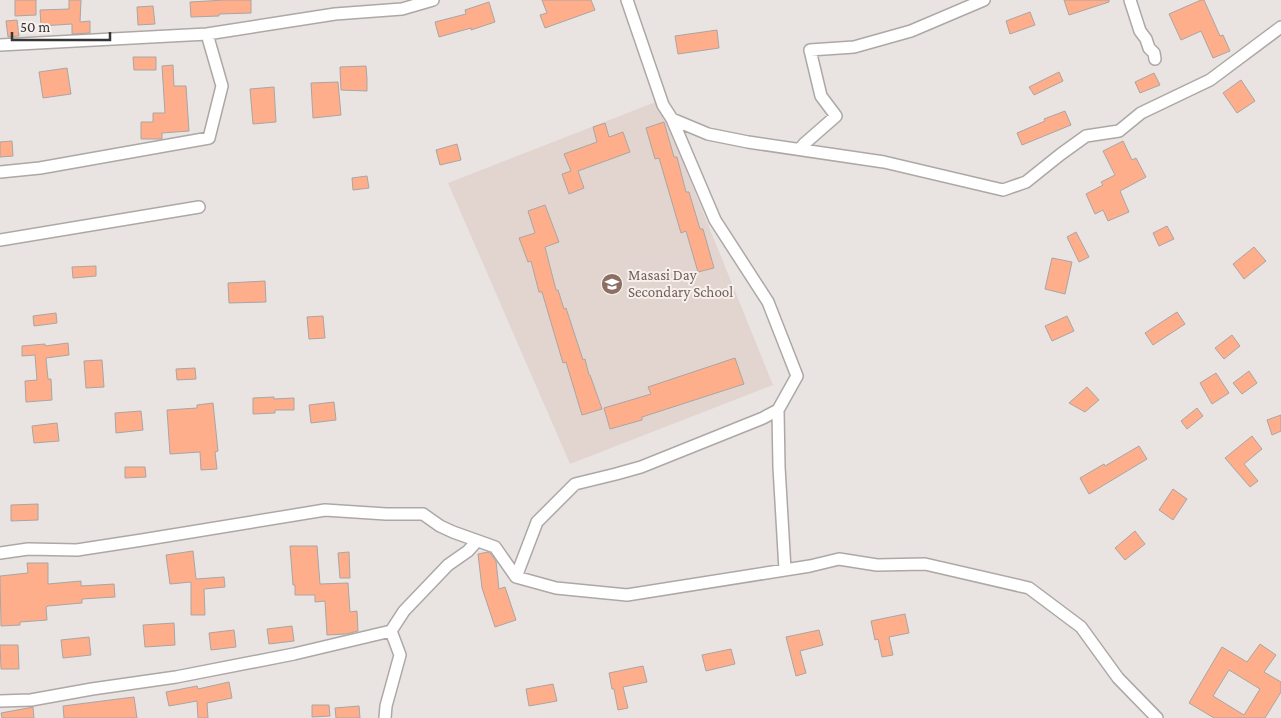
<svg xmlns="http://www.w3.org/2000/svg" width="1281" height="718" font-family="'Crimson Pro',serif">
<style>
.built{fill:#e2d5d0}
.building{fill:#feae8b;stroke:#aaa5a3;fill-rule:evenodd}
.lines{fill:none;stroke-linecap:round;stroke-linejoin:round}
.minor-casing{stroke:#ada8a6;stroke-width:14}
.minor{stroke:#fff;stroke-width:11}
.labels{text-anchor:middle;dominant-baseline:central;stroke-width:4;stroke-linejoin:round;paint-order:stroke}
.education-label{font-size:15px;fill:#785e54;stroke:#f6f1ef;text-anchor:start}
</style>
<rect width="100%" height="100%" fill="#e9e4e2"/>
<path class="built" d="M 658,101 L 773,385 L 570,464 L 448,183 Z"/>
<path class="building" d="M 15,0 L 36,0 L 36,15 L 15,16 Z
M 69,0 L 81,0 L 80,22 L 90,21 L 90,33 L 72,34 L 72,24 L 41,26 L 40,10 L 69,9 Z
M 225,0 L 251,0 L 251,13 L 219,14 L 219,16 L 191,17 L 190,2 Z
M 542,0 L 591,0 L 595,10 L 545,28 L 540,15 L 547,13 Z
M 1064,0 L 1109,0 L 1109,2 L 1069,15 Z
M 1201,0 L 1204,0 L 1220,36 L 1223,35 L 1230,51 L 1213,58 L 1201,31 L 1181,40 L 1169,14 Z
M 489,2 L 495,22 L 471,30 L 471,28 L 439,37 L 435,22 L 466,14 L 465,10 Z
M 153,6 L 155,24 L 138,25 L 137,7 Z
M 1030,12 L 1035,25 L 1010,34 L 1006,21 Z
M 17,20 L 19,36 L 8,37 L 6,21 Z
M 717,30 L 719,48 L 678,54 L 675,36 Z
M 133,57 L 156,57 L 156,70 L 134,70 Z
M 173,65 L 174,86 L 186,86 L 189,131 L 162,133 L 162,139 L 141,139 L 141,122 L 153,122 L 153,113 L 165,113 L 162,66 Z
M 366,66 L 367,79 L 367,91 L 341,90 L 340,67 Z
M 67,68 L 71,94 L 43,98 L 39,72 Z
M 1059,72 L 1063,81 L 1034,95 L 1029,87 Z
M 1154,73 L 1160,85 L 1140,93 L 1135,82 Z
M 1241,80 L 1255,101 L 1237,113 L 1223,93 Z
M 338,82 L 341,115 L 313,118 L 311,83 Z
M 274,87 L 276,122 L 253,124 L 250,89 Z
M 1065,111 L 1071,125 L 1022,145 L 1017,133 L 1045,121 L 1044,119 Z
M 664,122 L 674,157 L 677,157 L 686,192 L 689,192 L 700,229 L 703,229 L 714,268 L 698,272 L 686,231 L 681,233 L 659,158 L 655,159 L 646,128 Z
M 605,123 L 609,137 L 623,132 L 630,152 L 578,171 L 584,188 L 569,194 L 562,174 L 571,171 L 564,154 L 597,142 L 593,127 Z
M 12,141 L 13,156 L 0,157 L 0,142 Z
M 1123,141 L 1132,160 L 1136,158 L 1146,177 L 1120,191 L 1129,212 L 1108,221 L 1103,210 L 1095,214 L 1086,194 L 1103,185 L 1101,182 L 1115,175 L 1103,151 Z
M 457,144 L 461,160 L 440,165 L 436,150 Z
M 367,176 L 369,188 L 353,190 L 352,178 Z
M 545,205 L 559,242 L 545,247 L 556,290 L 558,290 L 564,309 L 566,308 L 583,360 L 585,359 L 589,375 L 590,375 L 602,409 L 582,415 L 566,362 L 563,363 L 542,292 L 539,292 L 531,261 L 528,262 L 519,238 L 535,233 L 528,211 Z
M 1167,226 L 1174,239 L 1159,246 L 1153,233 Z
M 1076,232 L 1089,257 L 1079,262 L 1067,237 Z
M 1254,247 L 1266,261 L 1244,279 L 1233,264 Z
M 1052,258 L 1072,262 L 1065,294 L 1045,289 Z
M 96,266 L 96,276 L 73,278 L 72,267 Z
M 265,281 L 266,302 L 229,303 L 228,283 Z
M 1177,312 L 1185,324 L 1153,345 L 1145,333 Z
M 56,313 L 57,323 L 34,326 L 33,316 Z
M 323,316 L 325,338 L 309,339 L 307,317 Z
M 1067,316 L 1074,331 L 1052,341 L 1045,326 Z
M 1232,335 L 1240,346 L 1224,359 L 1215,348 Z
M 68,343 L 69,355 L 46,358 L 48,379 L 51,379 L 52,400 L 26,402 L 25,381 L 37,380 L 35,355 L 22,356 L 22,346 L 45,344 L 45,346 Z
M 735,358 L 744,384 L 642,417 L 642,420 L 610,429 L 604,408 L 651,394 L 648,387 Z
M 102,360 L 104,387 L 86,388 L 84,361 Z
M 195,368 L 196,379 L 177,380 L 176,369 Z
M 1249,371 L 1257,383 L 1242,394 L 1233,383 Z
M 1216,373 L 1229,393 L 1212,404 L 1200,383 Z
M 1087,387 L 1099,400 L 1085,412 L 1069,403 Z
M 274,397 L 274,399 L 294,398 L 294,410 L 275,410 L 275,413 L 253,414 L 253,398 Z
M 334,402 L 336,420 L 311,423 L 309,405 Z
M 213,403 L 218,451 L 215,452 L 217,469 L 201,470 L 200,452 L 170,454 L 167,410 L 197,408 L 197,405 Z
M 1197,408 L 1203,416 L 1187,429 L 1181,421 Z
M 141,411 L 143,430 L 116,433 L 115,413 Z
M 1281,415 L 1281,431 L 1272,435 L 1267,420 Z
M 57,423 L 59,441 L 34,443 L 32,426 Z
M 1252,436 L 1262,449 L 1244,464 L 1258,481 L 1250,487 L 1225,458 Z
M 1139,446 L 1147,459 L 1089,494 L 1080,478 L 1104,464 L 1105,466 Z
M 125,467 L 145,467 L 146,477 L 125,478 Z
M 1173,489 L 1187,499 L 1173,520 L 1159,510 Z
M 38,504 L 38,520 L 11,521 L 11,505 Z
M 1135,531 L 1145,544 L 1125,560 L 1115,548 Z
M 290,546 L 317,546 L 320,584 L 348,583 L 350,612 L 357,611 L 358,631 L 346,634 L 327,635 L 325,601 L 315,602 L 315,595 L 295,595 L 295,585 L 293,585 Z
M 193,551 L 196,579 L 224,577 L 225,587 L 204,589 L 205,615 L 191,615 L 191,582 L 170,584 L 166,555 Z
M 349,552 L 350,578 L 340,578 L 338,553 Z
M 488,552 L 490,553 L 496,561 L 499,589 L 505,587 L 516,620 L 495,627 L 482,588 L 478,554 Z
M 27,563 L 48,563 L 48,584 L 81,581 L 81,586 L 114,584 L 115,597 L 82,599 L 82,603 L 48,606 L 46,607 L 47,620 L 20,622 L 20,625 L 1,626 L 0,576 L 28,573 Z
M 905,614 L 909,633 L 889,637 L 893,655 L 882,657 L 878,639 L 875,640 L 871,621 Z
M 174,623 L 175,645 L 145,647 L 143,625 Z
M 292,626 L 294,641 L 269,644 L 267,629 Z
M 234,630 L 236,647 L 211,650 L 209,633 Z
M 819,630 L 823,645 L 800,651 L 806,673 L 796,676 L 786,637 Z
M 89,637 L 91,655 L 63,658 L 61,640 Z
M 1260,644 L 1276,655 L 1264,672 L 1281,682 L 1281,692 L 1265,718 L 1214,718 L 1189,703 L 1222,647 L 1247,662 ZM 1229,670 L 1260,689 L 1244,715 L 1213,696 Z
M 0,645 L 18,645 L 19,669 L 1,669 Z
M 731,649 L 735,664 L 706,671 L 702,655 Z
M 643,666 L 647,682 L 623,687 L 628,708 L 618,710 L 614,689 L 612,689 L 609,673 Z
M 229,682 L 232,698 L 207,703 L 208,718 L 198,718 L 197,701 L 169,706 L 166,692 L 197,686 L 198,689 Z
M 553,684 L 557,701 L 529,706 L 526,689 Z
M 134,697 L 137,718 L 64,718 L 63,706 Z
M 312,705 L 329,705 L 330,716 L 312,717 Z
M 359,706 L 360,718 L 336,718 L 335,708 Z
M 33,707 L 34,718 L 2,718 L 1,713 Z"/>
<g class="lines">
<g class="minor-casing">
<path id="minor" d="M 627,0 L 663,105 L 672,119 L 708,134 L 748,142 L 884,162 L 1003,190 L 1026,182 L 1061,154 L 1086,136 L 1119,131 L 1141,113 L 1210,80 L 1281,27
M 1130,0 L 1140,31 L 1146,39 L 1149,48 L 1154,53 L 1155,59
M 0,45 L 207,34 L 335,14 L 402,9 L 433,0
M 800,149 L 804,144 L 836,116 L 821,96 L 810,50 L 854,47 L 911,31 L 984,0
M 0,172 L 40,168 L 209,138 L 222,86 L 207,34
M 0,240 L 199,207
M 778,410 L 779,467 L 785,570
M 0,553 L 28,549 L 77,550 L 142,540 L 325,510 L 386,514 L 423,514 L 440,526 L 453,532 L 495,547 L 516,577 L 556,588 L 627,595 L 810,566 L 839,559 L 877,565 L 925,564 L 1029,588 L 1081,627 L 1118,678 L 1157,718
M 516,577 L 537,522 L 575,484 L 616,474 L 641,467 L 763,418 L 778,410 L 797,376 L 768,302 L 715,220 L 672,119
M 0,701 L 31,700 L 92,689 L 176,677 L 294,654 L 391,631
M 385,718 L 386,706 L 400,655 L 391,631 L 404,611 L 448,565 L 468,551 L 477,541"/>
</g>
<use href="#minor" class="minor"/>
</g>
<defs>
<g id="school-disc" transform="scale(1.125)"><circle r="9.5" fill="#8d6e63" stroke="#f6f1ef"/><path d="M0-5L7-2L0 1L-7-2ZM-4 1L0 2.5L4 1V4Q0 6-4 4Z" fill="#fff"/></g>
</defs>
<g fill-rule="evenodd">
<use href="#school-disc" x="612" y="284"/>
</g>
<g class="labels">
<g class="education-label">
<text x="628" y="275">Masasi Day<tspan x="628" dy="17">Secondary School</tspan></text>
</g>
</g>
<path d="M12 32v8h98v-8" fill="none" stroke="#373535" stroke-width="2.5"/>
<text x="20" y="32" font-size="15" fill="#373535" stroke="#f6f1ef" stroke-width="4" paint-order="stroke">50 m</text>
</svg>
